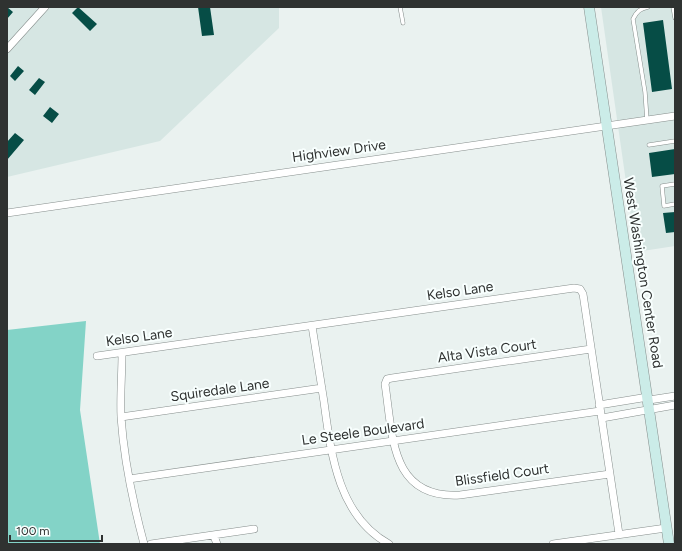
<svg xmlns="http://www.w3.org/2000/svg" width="682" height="551" font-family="Figtree,sans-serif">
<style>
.built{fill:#d6e6e3}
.forest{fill:#83d3c7}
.building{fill:#064d46}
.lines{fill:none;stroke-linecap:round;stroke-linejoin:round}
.service-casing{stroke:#868e8c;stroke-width:4.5}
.minor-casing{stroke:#868e8c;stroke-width:8}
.secondary-casing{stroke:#868e8c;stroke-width:11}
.service{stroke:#fff;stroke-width:3.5}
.minor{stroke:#fff;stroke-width:7}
.secondary{stroke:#cbece8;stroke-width:10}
.labels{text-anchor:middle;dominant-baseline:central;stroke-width:4;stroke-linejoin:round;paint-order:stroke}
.street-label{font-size:14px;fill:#2f3231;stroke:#f8fffe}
</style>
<rect width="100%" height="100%" fill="#eaf2f0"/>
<path class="built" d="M 7,7 L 279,7 L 279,28 L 160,141 L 7,177 Z
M 601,7 L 675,7 L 675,246 L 636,252 Z"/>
<path class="forest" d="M 86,321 L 80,410 L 100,544 L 7,544 L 7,330 Z"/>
<path class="building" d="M 7,7 L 13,12 L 7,19 Z
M 78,7 L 97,24 L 90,31 L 72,13 Z
M 198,7 L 210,7 L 214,35 L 202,36 Z
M 663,20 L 672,89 L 652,92 L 643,23 Z
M 18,66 L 24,71 L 15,81 L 10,76 Z
M 39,78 L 45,82 L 35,95 L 29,90 Z
M 50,107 L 59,114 L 52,123 L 43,116 Z
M 15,133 L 24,140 L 7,160 L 7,142 Z
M 675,149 L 675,174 L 652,177 L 649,153 Z
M 675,212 L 675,232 L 666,233 L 663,213 Z"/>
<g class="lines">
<g class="service-casing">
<path id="service" d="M 400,7 L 403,23
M 673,7 L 675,18
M 647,120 L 645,92 L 633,19 C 637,11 640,9 648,7
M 649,145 L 675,141
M 675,184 L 662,186 L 664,206 L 675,204"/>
</g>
<g class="minor-casing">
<path id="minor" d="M 7,49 L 45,7
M 7,213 L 675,116
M 312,326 C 316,351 320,376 324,402 C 331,454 338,516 389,544
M 591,349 L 392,378 L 387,379 L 385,384 C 393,436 390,499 460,495 L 610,474
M 122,353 C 122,374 120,396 121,417 C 124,460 133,503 144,544
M 97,356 L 574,288 L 580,289 L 583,294 L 619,534
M 649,400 L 675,396
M 599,405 L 648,397
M 121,417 L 322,388
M 602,418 L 675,405
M 129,479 L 600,411
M 214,536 L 217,544
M 151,544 L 254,529
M 553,544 L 666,528"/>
</g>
<g class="secondary-casing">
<path id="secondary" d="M 589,7 L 669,544"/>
</g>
<use href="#service" class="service"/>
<use href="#minor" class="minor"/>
<use href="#secondary" class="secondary"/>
</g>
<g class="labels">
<g class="street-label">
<text transform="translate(339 151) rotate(-8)">Highview Drive</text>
<text transform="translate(643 273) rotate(81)">West Washington Center Road</text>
<text transform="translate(460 291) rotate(-8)">Kelso Lane</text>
<text transform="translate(139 337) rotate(-8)">Kelso Lane</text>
<text transform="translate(487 351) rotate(-8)">Alta Vista Court</text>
<text transform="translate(220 390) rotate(-8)">Squiredale Lane</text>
<text transform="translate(363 432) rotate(-8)">Le Steele Boulevard</text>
<text transform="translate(502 475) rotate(-8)">Blissfield Court</text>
</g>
</g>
<rect width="682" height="551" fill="none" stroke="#2f3231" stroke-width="16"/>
<path d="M10 535v6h92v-6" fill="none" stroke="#2f3231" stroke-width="2"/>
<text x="16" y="535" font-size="12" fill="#2f3231" stroke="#f8fffe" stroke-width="3" paint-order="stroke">100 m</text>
</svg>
